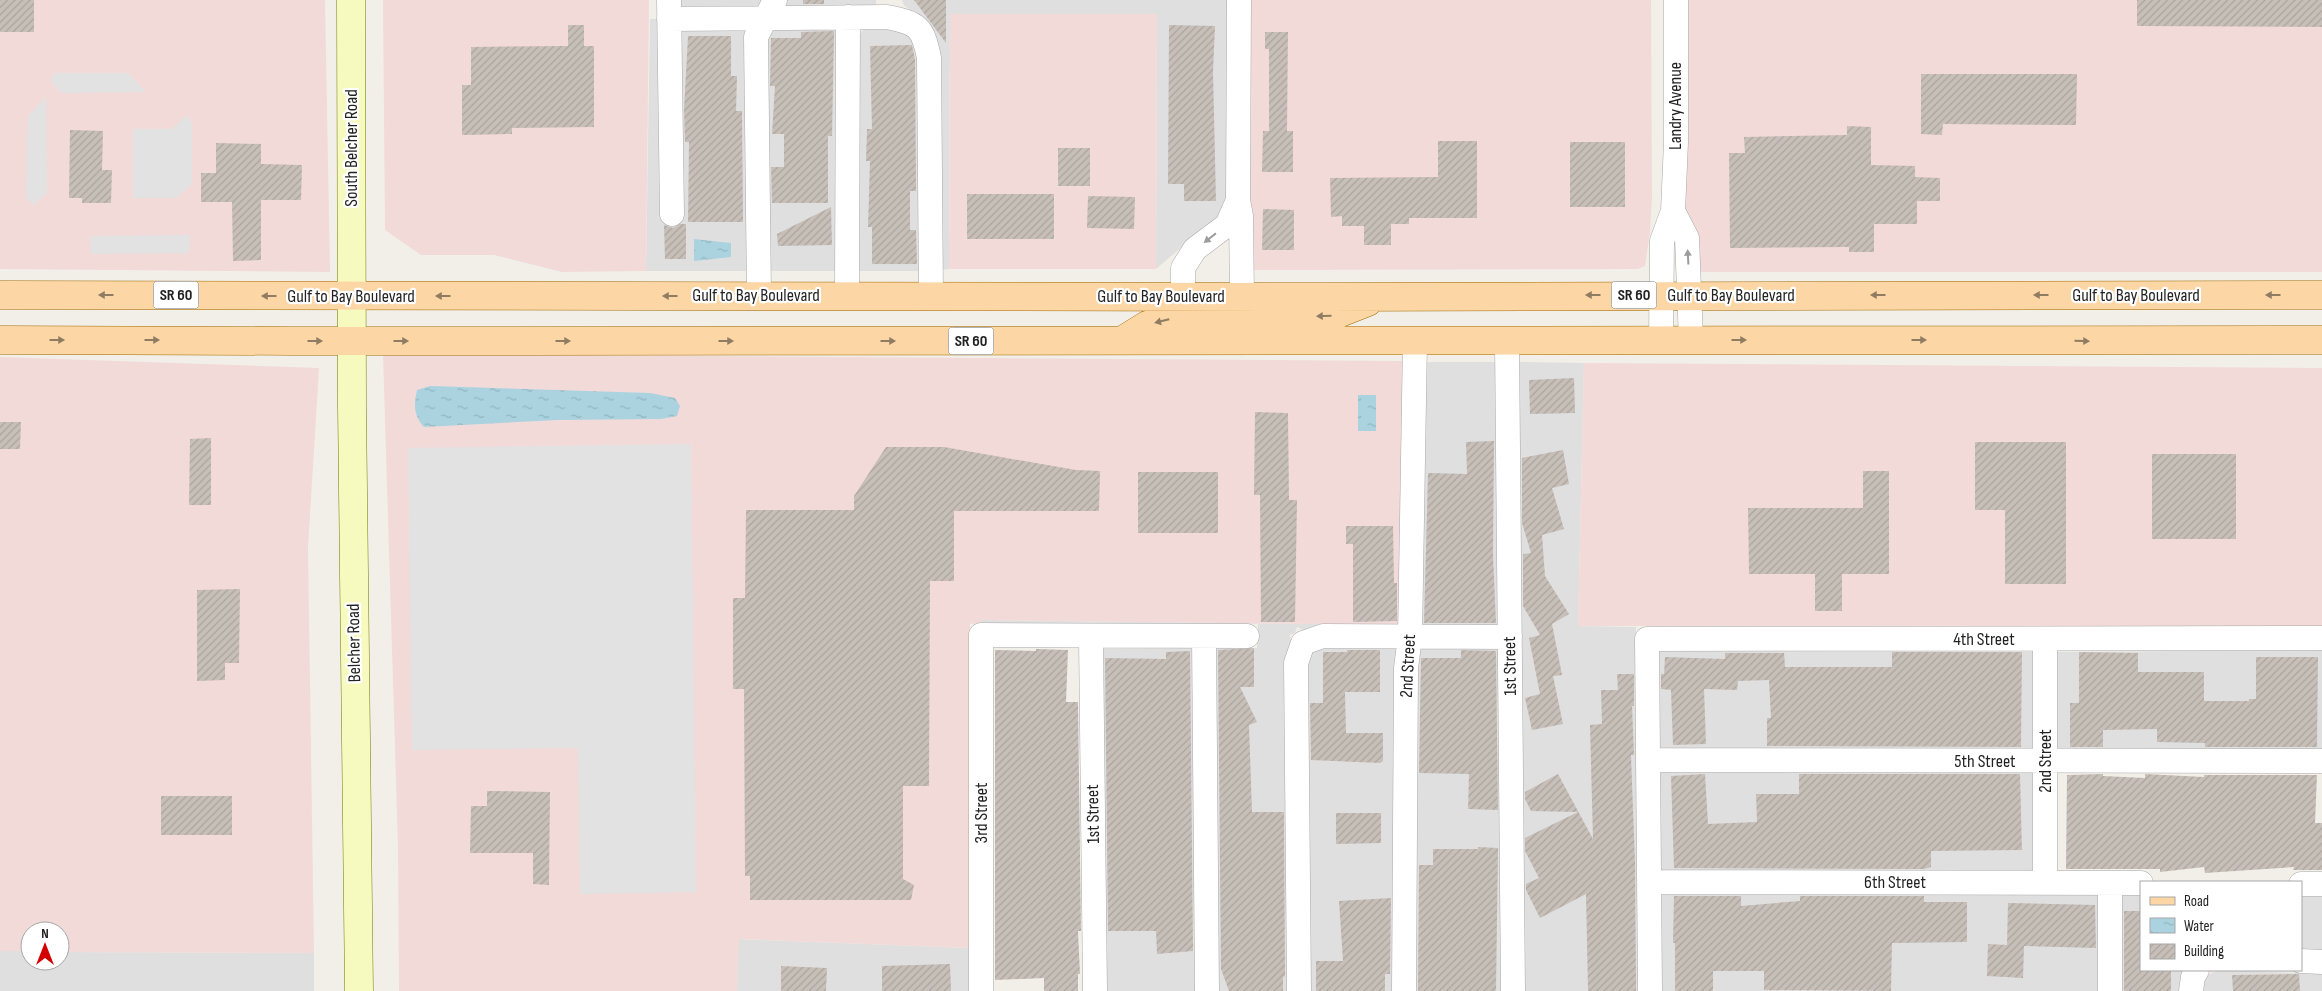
<svg xmlns="http://www.w3.org/2000/svg" width="2322" height="991" font-family="'Sofia Sans Condensed',sans-serif">
<style>
.residential{fill:#e0dfdf}
.commercial{fill:#f2dad9}
.parking{fill:#e2e2e2}
.water{fill:url(#water-ripples)}
.building{fill:url(#building-hatch)}
.lines{fill:none;stroke-linecap:round;stroke-linejoin:round}
.minor-casing{stroke:#a9a9a9;stroke-width:25}
.secondary-casing{stroke:#707d05;stroke-width:29}
.primary-casing{stroke:#a06b00;stroke-width:29}
.minor{stroke:#fff;stroke-width:24}
.secondary{stroke:#f7fabf;stroke-width:28}
.primary{stroke:#fcd6a4;stroke-width:28}
.oneway{fill:#9c9c9c}
.oneway2{fill:#8f7c63}
.labels{text-anchor:middle;dominant-baseline:central;stroke-width:4.5;stroke-linejoin:round;paint-order:stroke}
.shield{fill:#fff;stroke:#646464;stroke-width:1}
.shield-label{font-size:16px;font-weight:bold;fill:#222}
.street-label{font-size:18px;fill:#222;stroke:#fff}
</style>
<defs>
<pattern id="water-ripples" width="26" height="14" patternUnits="userSpaceOnUse" patternTransform="scale(1.25)"><rect width="26" height="14" fill="#aad3df"/><path d="M2 4q2-2 4 0t4 0M15 11q2-2 4 0t4 0" fill="none" stroke="#92b5bf"/></pattern>
<pattern id="building-hatch" width="6" height="6" patternUnits="userSpaceOnUse" patternTransform="scale(1.25)"><rect width="6" height="6" fill="#c7bfb8"/><path d="M-1 1l2-2M0 6l6-6M5 7l2-2" fill="none" stroke="#aba49e"/></pattern>
</defs>
<rect width="100%" height="100%" fill="#f2efe9"/>
<path class="residential" d="M 679,0 L 763,0 L 759,6 L 679,6 Z
M 786,0 L 876,0 L 876,5 L 784,6 Z
M 902,0 L 1229,0 L 1228,190 L 1226,191 L 1227,198 L 1218,216 L 1156,269 L 1157,14 L 950,14 L 949,269 L 938,270 L 930,27 L 904,5 Z
M 650,19 L 658,19 L 662,221 L 682,221 L 679,30 L 747,30 L 748,271 L 646,271 Z
M 870,26 L 896,26 L 910,34 L 917,44 L 920,271 L 857,271 L 857,40 L 862,31 Z
M 837,29 L 836,271 L 769,271 L 767,40 L 772,30 Z
M 1425,362 L 1497,362 L 1499,625 L 1421,625 Z
M 1518,362 L 1584,363 L 1578,626 L 1636,627 L 1640,991 L 1524,991 Z
M 981,620 L 1319,624 L 1303,630 L 1297,627 L 1295,633 L 1290,635 L 1291,642 L 1288,991 L 1218,991 L 1215,648 L 1257,648 L 1258,624 L 1091,625 L 981,623 Z
M 1194,648 L 1197,991 L 1106,991 L 1102,649 Z
M 1325,648 L 1398,649 L 1394,991 L 1309,991 L 1306,666 L 1311,653 Z
M 1419,649 L 1499,649 L 1503,991 L 1415,991 L 1417,669 Z
M 2322,650 L 2322,749 L 2056,749 L 2056,652 Z
M 1658,651 L 2035,652 L 2034,749 L 1659,748 Z
M 1659,772 L 2034,773 L 2034,870 L 1659,870 Z
M 1659,895 L 2099,895 L 2099,991 L 1661,991 Z
M 2121,895 L 2141,895 L 2141,970 L 2185,970 L 2181,991 L 2120,991 Z
M 2301,896 L 2322,896 L 2322,950 L 2301,949 Z
M 738,939 L 971,948 L 971,991 L 737,991 Z
M 0,951 L 30,951 L 30,961 L 60,961 L 60,952 L 314,953 L 314,991 L 0,991 Z
M 2224,970 L 2322,974 L 2322,991 L 2202,991 L 2203,981 L 2206,976 L 2214,972 Z"/>
<path class="commercial" d="M 0,0 L 325,0 L 330,272 L 0,269 Z
M 383,0 L 649,0 L 646,271 L 562,272 L 494,255 L 421,255 L 385,230 Z
M 1251,0 L 1651,0 L 1652,197 L 1650,232 L 1645,266 L 1638,269 L 1250,270 Z
M 1686,0 L 2322,0 L 2322,272 L 1699,272 L 1684,210 L 1686,205 L 1684,203 Z
M 950,14 L 1157,14 L 1156,269 L 949,269 Z
M 383,354 L 1404,361 L 1400,625 L 981,620 L 981,623 L 970,624 L 971,948 L 739,939 L 737,991 L 399,991 L 398,846 Z
M 0,357 L 319,368 L 308,547 L 314,953 L 60,952 L 60,931 L 30,931 L 30,951 L 0,951 Z
M 1584,363 L 2322,368 L 2322,626 L 1578,626 Z"/>
<path class="parking" d="M 56,73 L 128,73 L 146,92 L 61,93 L 50,80 Z
M 46,97 L 47,193 L 33,205 L 26,198 L 28,116 Z
M 186,116 L 192,122 L 192,184 L 176,198 L 133,198 L 133,129 L 172,129 Z
M 190,235 L 189,253 L 91,254 L 90,236 Z
M 691,444 L 696,892 L 580,894 L 578,748 L 412,750 L 408,448 Z"/>
<path class="water" d="M 694,239 L 731,243 L 731,257 L 694,261 Z
M 430,386 L 650,393 L 675,398 L 680,406 L 677,416 L 661,419 L 557,420 L 424,427 C 413,415 414,404 417,390 Z
M 1358,395 L 1376,395 L 1376,431 L 1358,431 Z"/>
<path class="building" d="M 0,0 L 34,0 L 34,32 L 0,32 Z
M 803,0 L 824,0 L 824,4 L 803,4 Z
M 914,0 L 946,0 L 946,43 Z
M 2137,0 L 2322,0 L 2322,27 L 2137,26 Z
M 568,25 L 584,25 L 584,46 L 594,46 L 594,127 L 512,128 L 512,134 L 462,135 L 462,85 L 471,85 L 471,47 L 568,46 Z
M 1169,25 L 1215,26 L 1213,72 L 1216,201 L 1184,201 L 1184,184 L 1168,184 Z
M 834,31 L 832,136 L 828,136 L 828,203 L 772,203 L 771,167 L 784,167 L 784,134 L 772,134 L 775,86 L 770,86 L 771,38 L 801,38 L 801,32 Z
M 1265,32 L 1288,32 L 1287,131 L 1293,131 L 1293,172 L 1262,172 L 1263,131 L 1269,131 L 1269,49 L 1265,49 Z
M 688,36 L 731,36 L 731,76 L 737,76 L 736,111 L 742,111 L 743,222 L 688,222 L 689,142 L 685,142 L 684,111 Z
M 912,45 L 915,60 L 916,191 L 910,191 L 910,230 L 916,230 L 917,264 L 872,264 L 872,227 L 868,227 L 870,161 L 866,161 L 867,129 L 872,129 L 870,46 Z
M 1921,74 L 2077,74 L 2076,125 L 1943,124 L 1942,135 L 1921,134 Z
M 1847,126 L 1871,127 L 1871,165 L 1915,166 L 1915,177 L 1940,178 L 1940,201 L 1917,201 L 1917,224 L 1874,224 L 1874,252 L 1849,252 L 1849,247 L 1730,248 L 1729,153 L 1745,153 L 1744,137 L 1847,135 Z
M 70,130 L 103,131 L 102,170 L 112,170 L 111,203 L 82,203 L 82,198 L 69,198 Z
M 1438,141 L 1477,141 L 1477,218 L 1409,218 L 1409,224 L 1391,224 L 1391,245 L 1364,245 L 1364,226 L 1342,226 L 1342,216 L 1331,217 L 1330,178 L 1438,177 Z
M 1570,142 L 1625,142 L 1625,207 L 1570,207 Z
M 216,143 L 261,144 L 261,164 L 302,165 L 301,200 L 261,200 L 261,260 L 233,261 L 232,202 L 201,202 L 201,173 L 216,173 Z
M 1058,148 L 1090,148 L 1090,186 L 1058,186 Z
M 967,194 L 1054,194 L 1054,239 L 967,239 Z
M 1088,196 L 1135,197 L 1134,229 L 1087,228 Z
M 831,207 L 832,245 L 778,246 L 777,234 Z
M 1263,209 L 1294,210 L 1294,250 L 1262,250 Z
M 680,224 L 686,224 L 686,259 L 665,259 L 664,225 L 673,228 Z
M 1574,378 L 1575,413 L 1530,414 L 1529,380 Z
M 1255,412 L 1288,413 L 1289,500 L 1297,500 L 1295,622 L 1261,622 L 1260,495 L 1254,495 Z
M 0,422 L 21,422 L 20,449 L 0,449 Z
M 211,438 L 211,505 L 189,505 L 190,439 Z
M 1494,441 L 1493,556 L 1496,623 L 1424,623 L 1428,473 L 1467,474 L 1466,442 Z
M 1975,442 L 2066,442 L 2066,584 L 2005,584 L 2005,510 L 1975,510 Z
M 886,447 L 944,447 L 1076,470 L 1100,471 L 1099,511 L 954,511 L 954,581 L 930,581 L 929,786 L 903,786 L 903,879 L 914,885 L 911,900 L 750,900 L 750,876 L 745,876 L 744,689 L 733,689 L 733,598 L 745,598 L 746,510 L 854,510 L 854,496 Z
M 1563,450 L 1569,484 L 1552,488 L 1564,529 L 1542,535 L 1545,576 L 1569,614 L 1552,624 L 1562,675 L 1553,676 L 1563,724 L 1532,730 L 1525,698 L 1540,694 L 1529,638 L 1540,635 L 1523,606 L 1523,554 L 1531,553 L 1522,523 L 1522,458 Z
M 2152,454 L 2236,454 L 2236,539 L 2152,539 Z
M 1863,471 L 1889,471 L 1889,574 L 1842,574 L 1842,611 L 1815,611 L 1815,574 L 1749,574 L 1748,508 L 1863,508 Z
M 1138,472 L 1218,472 L 1218,533 L 1138,533 Z
M 1346,526 L 1393,526 L 1394,583 L 1397,583 L 1397,621 L 1353,622 L 1353,544 L 1346,544 Z
M 240,589 L 239,663 L 225,663 L 225,680 L 197,681 L 197,590 Z
M 1254,648 L 1254,687 L 1240,687 L 1257,722 L 1249,725 L 1252,812 L 1284,812 L 1285,976 L 1283,977 L 1283,991 L 1229,991 L 1221,969 L 1218,650 Z
M 1036,649 L 1068,650 L 1066,702 L 1078,702 L 1081,931 L 1078,931 L 1080,974 L 1078,974 L 1078,991 L 1044,991 L 1044,978 L 995,980 L 995,650 L 1036,651 Z
M 1347,650 L 1380,650 L 1380,692 L 1345,692 L 1346,733 L 1383,733 L 1383,761 L 1380,763 L 1311,760 L 1310,703 L 1323,703 L 1323,652 L 1347,652 Z
M 1461,650 L 1496,651 L 1498,810 L 1468,809 L 1469,774 L 1419,773 L 1421,658 L 1461,658 Z
M 1190,651 L 1193,951 L 1157,954 L 1156,931 L 1108,931 L 1105,658 L 1166,659 L 1166,652 Z
M 1892,652 L 2022,652 L 2021,747 L 1767,746 L 1767,718 L 1771,718 L 1769,680 L 1738,681 L 1737,690 L 1704,689 L 1706,744 L 1673,745 L 1671,690 L 1661,689 L 1661,674 L 1664,674 L 1665,657 L 1725,659 L 1725,653 L 1784,653 L 1785,667 L 1892,667 Z
M 2079,652 L 2138,653 L 2138,672 L 2204,672 L 2204,701 L 2249,701 L 2249,699 L 2256,699 L 2256,657 L 2318,657 L 2317,747 L 2205,747 L 2205,743 L 2157,742 L 2157,729 L 2103,730 L 2103,747 L 2070,747 L 2070,703 L 2079,703 Z
M 1617,674 L 1634,674 L 1634,706 L 1632,706 L 1634,755 L 1631,755 L 1635,863 L 1636,991 L 1588,991 L 1586,894 L 1540,918 L 1526,890 L 1526,884 L 1539,878 L 1525,851 L 1525,838 L 1578,812 L 1531,811 L 1525,799 L 1525,792 L 1558,774 L 1593,839 L 1590,725 L 1602,724 L 1601,690 L 1618,690 Z
M 1705,774 L 1708,824 L 1757,822 L 1756,794 L 1799,794 L 1799,774 L 2020,774 L 2022,850 L 1931,851 L 1931,867 L 1924,869 L 1674,868 L 1671,776 Z
M 2103,774 L 2103,776 L 2145,778 L 2145,774 L 2204,777 L 2204,775 L 2317,775 L 2315,823 L 2322,823 L 2322,870 L 2293,870 L 2294,867 L 2205,873 L 2204,867 L 2160,872 L 2160,869 L 2066,869 L 2067,775 Z
M 487,791 L 550,792 L 549,885 L 533,884 L 533,853 L 470,853 L 471,806 L 487,806 Z
M 161,796 L 232,796 L 232,835 L 161,835 Z
M 1336,813 L 1381,813 L 1381,843 L 1336,844 Z
M 1478,847 L 1498,848 L 1496,991 L 1418,991 L 1419,865 L 1433,865 L 1433,849 L 1478,849 Z
M 1674,896 L 1741,896 L 1741,906 L 1800,901 L 1800,896 L 1924,896 L 1924,902 L 1967,902 L 1967,942 L 1892,943 L 1891,991 L 1764,990 L 1764,971 L 1713,971 L 1713,991 L 1675,991 L 1675,943 L 1673,943 Z
M 1391,898 L 1390,974 L 1385,974 L 1385,991 L 1316,991 L 1316,961 L 1343,961 L 1339,901 Z
M 2008,903 L 2095,905 L 2096,948 L 2024,946 L 2023,978 L 1987,976 L 1988,944 L 2007,945 Z
M 2124,911 L 2141,911 L 2141,970 L 2171,970 L 2171,991 L 2124,991 Z
M 950,964 L 951,991 L 882,991 L 882,966 Z
M 781,966 L 827,968 L 826,991 L 781,991 Z
M 2299,974 L 2300,991 L 2233,991 L 2232,975 Z"/>
<g class="lines">
<g class="minor-casing">
<path id="minor" d="M 669,0 L 672,214
M 1239,0 L 1238,200 L 1241,216 L 1242,296
M 669,19 L 887,17 C 918,23 923,27 929,58 L 931,295
M 1673,211 L 1687,238 L 1691,340
M 759,295 L 756,37 L 775,0
M 847,295 L 848,17
M 1183,295 L 1183,268 L 1195,249 L 1227,225 L 1238,200
M 1661,340 L 1662,241 L 1673,211 L 1676,142 L 1676,0
M 1507,341 L 1513,991
M 1204,636 L 1207,991
M 1091,637 L 1095,991
M 1648,760 L 2322,761
M 1649,882 L 2141,883
M 2045,882 L 2045,640
M 2301,884 L 2322,884
M 2301,961 L 2322,962
M 981,991 L 981,635 L 1247,636
M 1299,991 L 1296,663 L 1303,643 L 1323,636 L 1510,637
M 1404,991 L 1406,668 L 1410,637 L 1415,341
M 1650,991 L 1647,639 L 2322,638
M 2110,991 L 2110,883
M 2191,991 L 2193,977 L 2197,970"/>
</g>
<g class="secondary-casing">
<path id="secondary" d="M 351,0 L 352,406 L 359,991"/>
</g>
<g class="primary-casing">
<path id="primary" d="M 0,295 L 1325,297 L 2322,295
M 1126,338 L 1147,325 L 1181,316 L 1330,317 L 1368,302
M 0,340 L 292,341 L 2322,340"/>
</g>
<use href="#minor" class="minor"/>
<use href="#secondary" class="secondary"/>
<use href="#primary" class="primary"/>
</g>
<defs><path id="oneway-solid" d="M-6-.8H1V-3.2L6.5 0L1 3.2V.8H-6Z" transform="scale(1.25)"/></defs>
<g class="oneway">
<use href="#oneway-solid" transform="translate(1210 238) rotate(142)"/>
<use href="#oneway-solid" transform="translate(1688 257) rotate(-93)"/>
</g>
<g class="oneway2">
<use href="#oneway-solid" transform="translate(106 295) rotate(-180)"/>
<use href="#oneway-solid" transform="translate(1593 295) rotate(180)"/>
<use href="#oneway-solid" transform="translate(1878 295) rotate(-180)"/>
<use href="#oneway-solid" transform="translate(2041 295) rotate(180)"/>
<use href="#oneway-solid" transform="translate(2273 295) rotate(180)"/>
<use href="#oneway-solid" transform="translate(269 296) rotate(-180)"/>
<use href="#oneway-solid" transform="translate(443 296) rotate(180)"/>
<use href="#oneway-solid" transform="translate(670 296) rotate(180)"/>
<use href="#oneway-solid" transform="translate(1324 316) rotate(178)"/>
<use href="#oneway-solid" transform="translate(1162 321) rotate(166)"/>
<use href="#oneway-solid" transform="translate(57 340)"/>
<use href="#oneway-solid" transform="translate(152 340)"/>
<use href="#oneway-solid" transform="translate(1739 340)"/>
<use href="#oneway-solid" transform="translate(1919 340)"/>
<use href="#oneway-solid" transform="translate(315 341)"/>
<use href="#oneway-solid" transform="translate(401 341)"/>
<use href="#oneway-solid" transform="translate(563 341)"/>
<use href="#oneway-solid" transform="translate(726 341)"/>
<use href="#oneway-solid" transform="translate(888 341)"/>
<use href="#oneway-solid" transform="translate(2082 341) rotate(1)"/>
</g>
<g class="labels">
<g class="shield">
<rect x="153.5" y="281.5" width="45" height="27" rx="4"/>
<rect x="1611.5" y="281.5" width="45" height="27" rx="4"/>
<rect x="948.5" y="327.5" width="45" height="27" rx="4"/>
</g>
<g class="shield-label">
<text x="176" y="295">SR 60</text>
<text x="1634" y="295">SR 60</text>
<text x="971" y="341">SR 60</text>
</g>
<g class="street-label">
<text transform="translate(1675 106) rotate(-90)">Landry Avenue</text>
<text transform="translate(351 148) rotate(-90)">South Belcher Road</text>
<text x="756" y="295">Gulf to Bay Boulevard</text>
<text x="1731" y="295">Gulf to Bay Boulevard</text>
<text x="2136" y="295">Gulf to Bay Boulevard</text>
<text x="351" y="296">Gulf to Bay Boulevard</text>
<text x="1161" y="296">Gulf to Bay Boulevard</text>
<text x="1984" y="639">4th Street</text>
<text transform="translate(354 643) rotate(-91)">Belcher Road</text>
<text transform="translate(1408 666) rotate(-87)">2nd Street</text>
<text transform="translate(1510 666) rotate(-91)">1st Street</text>
<text x="1985" y="761">5th Street</text>
<text transform="translate(2045 761) rotate(-90)">2nd Street</text>
<text transform="translate(981 813) rotate(-90)">3rd Street</text>
<text transform="translate(1093 814) rotate(-91)">1st Street</text>
<text x="1895" y="882">6th Street</text>
</g>
</g>
<rect x="2140" y="881" width="162" height="90" fill="#ffffff" stroke="#a7a7a7"/>
<rect x="2150" y="897" width="25" height="8" fill="#fcd6a4" stroke="#a7a7a7"/>
<text x="2184" y="906" font-size="15" fill="#222222">Road</text>
<rect x="2150" y="918" width="25" height="15" fill="url(#water-ripples)" stroke="#a7a7a7"/>
<text x="2184" y="931" font-size="15" fill="#222222">Water</text>
<rect x="2150" y="944" width="25" height="15" fill="url(#building-hatch)" stroke="#a7a7a7"/>
<text x="2184" y="956" font-size="15" fill="#222222">Building</text>
<g transform="translate(45 946)"><circle r="24" fill="#ffffff" stroke="#a7a7a7"/>
<path d="M0-4L9 19L0 12L-9 19Z" fill="#d40000"/>
<text y="-8" font-size="14" font-weight="bold" text-anchor="middle" fill="#222222">N</text>
</g>
</svg>
